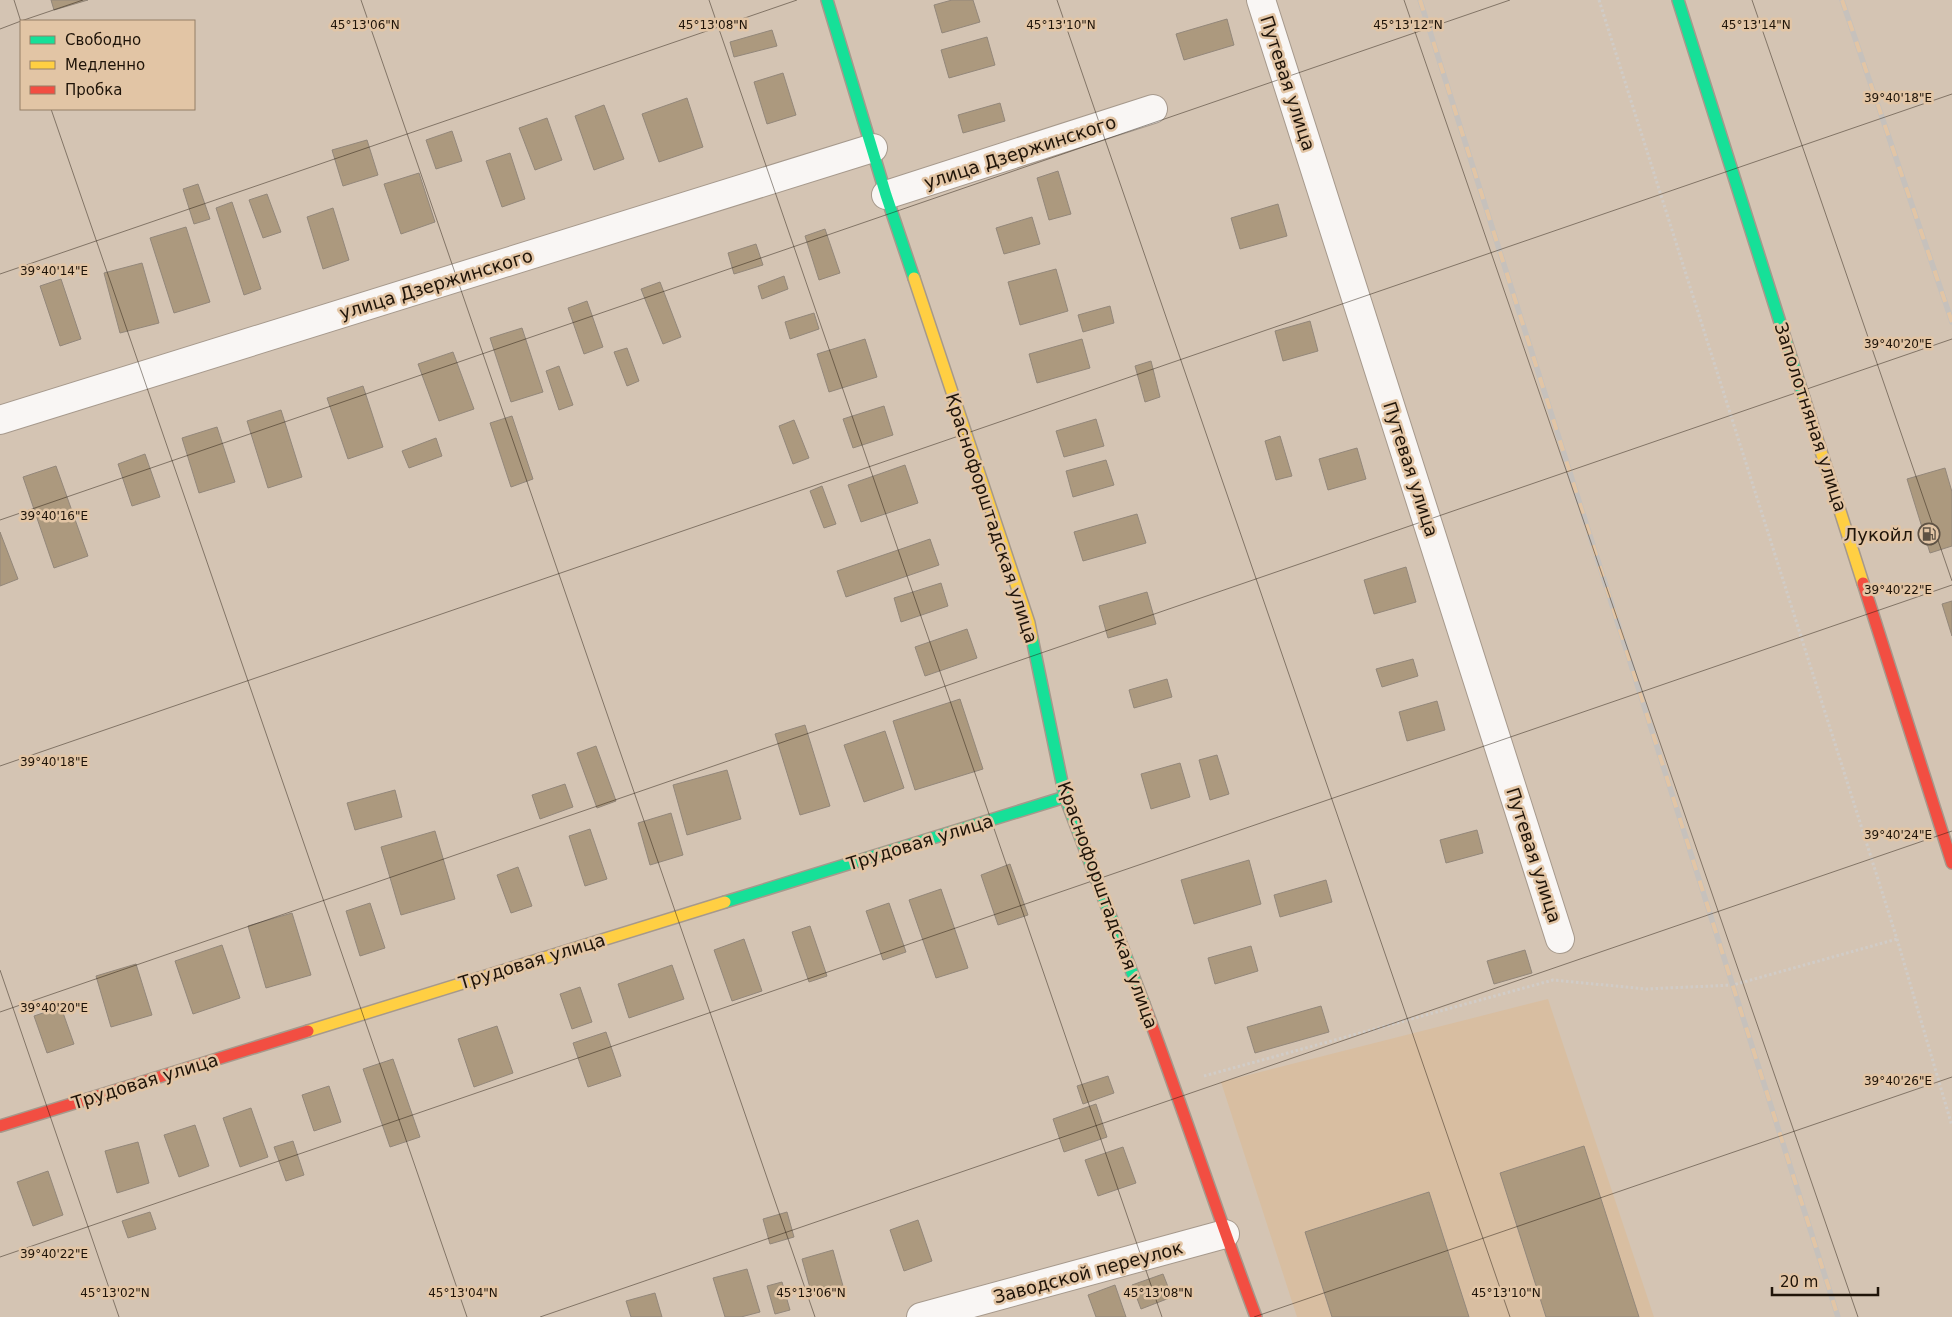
<svg xmlns="http://www.w3.org/2000/svg" width="1952" height="1317" font-family="'DejaVu Sans',sans-serif">
<style>
.built{fill:#d8bea1}
.building{fill:#ac997e;stroke:#93877a}
.lines{fill:none;stroke-linecap:round;stroke-linejoin:round}
.street-casing{stroke:#a6998c;stroke-width:30}
.fast-casing{stroke:#a6998c;stroke-width:14}
.slow-casing{stroke:#a6998c;stroke-width:14}
.jam-casing{stroke:#a6998c;stroke-width:14}
.path{stroke:#d1ccc7;stroke-width:3;stroke-dasharray:2.5 2.5;stroke-linecap:butt}
.street{stroke:#f9f6f4;stroke-width:28}
.fast{stroke:#16e098;stroke-width:11}
.slow{stroke:#ffcf43;stroke-width:11}
.jam{stroke:#f24e42;stroke-width:11}
.rail-casing{stroke:#c6c1bc;stroke-width:5.5}
.rail{stroke:#e2c5a5;stroke-width:4;stroke-dasharray:11;stroke-linecap:butt}
.ticks{fill:none;stroke:#1f1409;stroke-width:1;stroke-opacity:0.45}
.labels{text-anchor:middle;dominant-baseline:central;stroke-width:5;stroke-linejoin:round;paint-order:stroke}
.street-label{font-size:18px;fill:#1f1409;stroke:#e2c5a5}
.poi-label{font-size:18px;fill:#1f1409;stroke:#e2c5a5;text-anchor:end}
.ticks-label{font-size:12px;text-anchor:middle;fill:#1f1409;stroke:#e2c5a5;stroke-width:5;stroke-linejoin:round;paint-order:stroke}
</style>
<rect width="100%" height="100%" fill="#d4c4b3"/>
<path class="built" d="M 1548,999 L 1654,1317 L 1297,1317 L 1221,1082 Z"/>
<path class="building" d="M 51,0 L 88,0 L 54,10 Z
M 952,0 L 973,0 L 980,22 L 942,33 L 934,5 Z
M 1227,19 L 1234,45 L 1184,60 L 1176,34 Z
M 772,30 L 777,46 L 734,57 L 730,42 Z
M 987,37 L 995,65 L 949,78 L 941,50 Z
M 783,73 L 796,115 L 767,124 L 754,82 Z
M 687,98 L 703,147 L 659,162 L 642,114 Z
M 1000,103 L 1005,121 L 963,133 L 958,115 Z
M 604,105 L 624,159 L 594,170 L 575,116 Z
M 547,118 L 562,160 L 535,170 L 519,128 Z
M 452,131 L 462,161 L 436,169 L 426,140 Z
M 367,140 L 378,175 L 343,186 L 332,150 Z
M 510,153 L 525,199 L 502,207 L 486,161 Z
M 1058,171 L 1071,214 L 1049,220 L 1037,178 Z
M 419,173 L 435,222 L 401,234 L 384,184 Z
M 198,184 L 210,219 L 194,224 L 183,189 Z
M 267,194 L 281,232 L 263,238 L 249,200 Z
M 232,202 L 261,289 L 244,295 L 216,208 Z
M 1278,204 L 1287,236 L 1240,249 L 1231,218 Z
M 333,208 L 349,260 L 323,269 L 307,217 Z
M 1032,217 L 1040,244 L 1004,254 L 996,228 Z
M 186,227 L 210,302 L 174,313 L 150,238 Z
M 825,229 L 840,273 L 819,280 L 805,236 Z
M 756,244 L 763,265 L 734,274 L 728,253 Z
M 142,263 L 159,323 L 120,333 L 104,273 Z
M 1056,269 L 1068,311 L 1020,325 L 1008,282 Z
M 784,276 L 788,289 L 762,299 L 758,286 Z
M 61,279 L 81,339 L 60,346 L 40,286 Z
M 660,282 L 681,337 L 663,344 L 641,289 Z
M 587,301 L 603,347 L 584,354 L 568,308 Z
M 1110,306 L 1114,323 L 1083,332 L 1078,315 Z
M 814,313 L 819,329 L 790,339 L 785,322 Z
M 1310,321 L 1318,351 L 1283,361 L 1275,331 Z
M 522,328 L 543,392 L 511,402 L 490,338 Z
M 865,339 L 877,377 L 829,392 L 817,354 Z
M 1082,339 L 1090,368 L 1037,383 L 1029,354 Z
M 627,348 L 639,381 L 627,386 L 614,352 Z
M 453,352 L 474,409 L 439,421 L 418,364 Z
M 1151,361 L 1160,397 L 1145,402 L 1135,366 Z
M 559,366 L 573,405 L 559,410 L 546,371 Z
M 363,386 L 383,447 L 348,459 L 327,398 Z
M 884,406 L 893,435 L 853,448 L 843,419 Z
M 281,410 L 302,477 L 268,488 L 247,421 Z
M 512,416 L 533,479 L 511,487 L 490,423 Z
M 1096,419 L 1104,446 L 1064,457 L 1056,431 Z
M 794,420 L 809,458 L 793,464 L 779,426 Z
M 217,427 L 235,482 L 199,493 L 182,438 Z
M 1280,436 L 1292,476 L 1276,480 L 1265,441 Z
M 436,438 L 442,456 L 409,468 L 402,451 Z
M 1357,448 L 1366,479 L 1328,490 L 1319,459 Z
M 145,454 L 160,497 L 132,506 L 118,464 Z
M 1106,460 L 1114,485 L 1073,497 L 1066,471 Z
M 905,465 L 918,503 L 861,522 L 848,485 Z
M 56,466 L 88,556 L 54,568 L 23,477 Z
M 1945,468 L 1952,492 L 1952,546 L 1930,553 L 1907,479 Z
M 822,486 L 836,524 L 824,528 L 810,491 Z
M 1137,514 L 1146,543 L 1083,561 L 1074,532 Z
M 0,532 L 18,579 L 0,586 Z
M 930,539 L 939,565 L 846,597 L 837,571 Z
M 1406,567 L 1416,602 L 1374,614 L 1364,580 Z
M 941,583 L 948,606 L 901,622 L 894,598 Z
M 1147,592 L 1156,624 L 1108,638 L 1099,606 Z
M 1952,601 L 1952,636 L 1942,604 Z
M 967,629 L 977,658 L 925,676 L 915,647 Z
M 1413,659 L 1418,676 L 1382,687 L 1376,669 Z
M 1167,679 L 1172,697 L 1134,708 L 1129,690 Z
M 960,699 L 983,769 L 915,790 L 893,721 Z
M 1437,701 L 1445,730 L 1407,741 L 1399,712 Z
M 805,725 L 830,806 L 800,815 L 775,734 Z
M 885,731 L 904,788 L 864,802 L 844,745 Z
M 596,746 L 616,801 L 597,808 L 577,753 Z
M 1217,755 L 1229,794 L 1210,800 L 1199,760 Z
M 1180,763 L 1190,797 L 1151,809 L 1141,774 Z
M 727,770 L 741,819 L 687,835 L 673,785 Z
M 565,784 L 573,807 L 540,819 L 532,795 Z
M 395,790 L 402,817 L 355,830 L 347,803 Z
M 671,813 L 683,855 L 650,865 L 638,823 Z
M 590,829 L 607,879 L 585,886 L 569,836 Z
M 1477,830 L 1483,853 L 1446,863 L 1440,840 Z
M 435,831 L 455,899 L 401,915 L 381,847 Z
M 1249,860 L 1261,904 L 1194,924 L 1181,880 Z
M 1010,864 L 1028,915 L 998,925 L 981,875 Z
M 518,867 L 532,906 L 511,913 L 497,875 Z
M 1326,880 L 1332,902 L 1280,917 L 1274,895 Z
M 941,889 L 968,968 L 936,978 L 909,900 Z
M 370,903 L 385,948 L 360,956 L 346,911 Z
M 889,903 L 906,952 L 883,960 L 866,911 Z
M 292,913 L 311,975 L 266,988 L 248,926 Z
M 810,926 L 827,976 L 809,982 L 792,932 Z
M 744,939 L 762,991 L 732,1001 L 714,950 Z
M 222,945 L 240,998 L 193,1014 L 175,961 Z
M 1251,946 L 1258,971 L 1215,984 L 1208,958 Z
M 1525,950 L 1532,973 L 1494,984 L 1487,961 Z
M 136,964 L 152,1015 L 111,1027 L 96,976 Z
M 672,965 L 684,999 L 629,1018 L 618,984 Z
M 580,987 L 592,1022 L 572,1029 L 560,994 Z
M 1321,1006 L 1329,1032 L 1255,1053 L 1247,1027 Z
M 61,1007 L 74,1044 L 47,1053 L 34,1016 Z
M 497,1026 L 513,1073 L 474,1087 L 458,1039 Z
M 606,1032 L 621,1076 L 588,1087 L 573,1043 Z
M 393,1059 L 420,1137 L 390,1147 L 363,1069 Z
M 1108,1076 L 1114,1093 L 1083,1104 L 1077,1086 Z
M 329,1086 L 341,1122 L 314,1131 L 302,1095 Z
M 1096,1104 L 1107,1137 L 1064,1152 L 1053,1119 Z
M 251,1108 L 268,1157 L 240,1167 L 223,1118 Z
M 195,1125 L 209,1166 L 179,1177 L 164,1135 Z
M 293,1141 L 304,1175 L 286,1181 L 274,1147 Z
M 138,1142 L 149,1183 L 117,1193 L 105,1151 Z
M 1584,1146 L 1639,1317 L 1546,1317 L 1500,1173 Z
M 1123,1147 L 1136,1183 L 1098,1196 L 1085,1160 Z
M 48,1171 L 63,1215 L 33,1226 L 17,1182 Z
M 1429,1192 L 1469,1317 L 1332,1317 L 1305,1232 Z
M 150,1212 L 156,1229 L 128,1238 L 122,1221 Z
M 787,1212 L 794,1237 L 770,1244 L 763,1219 Z
M 918,1220 L 932,1261 L 904,1271 L 890,1230 Z
M 833,1250 L 843,1286 L 812,1295 L 802,1259 Z
M 747,1269 L 760,1312 L 741,1317 L 725,1317 L 713,1278 Z
M 1163,1274 L 1172,1297 L 1141,1309 L 1132,1285 Z
M 782,1282 L 790,1310 L 775,1314 L 767,1286 Z
M 1115,1285 L 1126,1317 L 1096,1317 L 1088,1295 Z
M 655,1293 L 662,1317 L 631,1317 L 626,1301 Z"/>
<g class="lines">
<g class="street-casing">
<path id="street" d="M 1261,0 L 1560,939
M 886,195 L 1153,109
M 0,420 L 873,148
M 921,1317 L 1225,1234"/>
</g>
<g class="fast-casing">
<path id="fast" d="M 827,0 L 886,195 L 914,278
M 1678,0 L 1804,398
M 1032,638 L 1065,797 L 1144,1004
M 725,902 L 1065,797"/>
</g>
<g class="slow-casing">
<path id="slow" d="M 914,278 L 1029,623 L 1032,638
M 1804,398 L 1863,583
M 308,1031 L 725,902"/>
</g>
<g class="jam-casing">
<path id="jam" d="M 1863,583 L 1952,863
M 1144,1004 C 1183,1108 1217,1213 1256,1317
M 0,1126 L 308,1031"/>
</g>
<path class="path" d="M 1599,0 L 1897,939 L 1952,1126
M 1204,1076 L 1553,980 L 1646,989 L 1733,985 L 1897,939"/>
<use href="#street" class="street"/>
<use href="#fast" class="fast"/>
<use href="#slow" class="slow"/>
<use href="#jam" class="jam"/>
<g class="rail-casing">
<path id="rail" d="M 1420,0 L 1838,1317
M 1842,0 L 1952,322"/>
</g>
<use href="#rail" class="rail"/>
</g>
<path class="ticks" d="M 14,0 L 21,22M 361,0 L 815,1317M 709,0 L 1162,1317M 1057,0 L 1510,1317M 1404,0 L 1858,1317M 1752,0 L 1952,581M 21,21 L 83,0M 0,29 L 21,21M 51,109 L 467,1317M 0,274 L 797,0M 0,520 L 1510,0M 0,766 L 1952,94M 0,970 L 119,1317M 0,1012 L 1952,339M 0,1257 L 1952,585M 540,1317 L 1952,831M 1254,1317 L 1952,1077"/>
<defs>
<g id="fuel-ring" transform="scale(1.125)"><circle r="9.5" fill="#e2c5a5" stroke="#5e5244" stroke-width="1.5"/><path d="M-5.5-6h7V0h2V4h1.3V-2.5L3-4.5l.8-.8L6-3V5H2.5V1h-1V6h-7ZM-4.2-4.7v3.2H.2V-4.7Z" fill="#5e5244"/></g>
</defs>
<g fill-rule="evenodd">
<use href="#fuel-ring" x="1929" y="534"/>
</g>
<g class="labels">
<g class="street-label">
<text transform="translate(1288 83) rotate(72)">Путевая улица</text>
<text transform="translate(1020 152) rotate(-18)">улица Дзержинского</text>
<text transform="translate(436 284) rotate(-17)">улица Дзержинского</text>
<text transform="translate(1811 417) rotate(72)">Заполотняная улица</text>
<text transform="translate(1411 469) rotate(72)">Путевая улица</text>
<text transform="translate(992 518) rotate(72)">Краснофорштадская улица</text>
<text transform="translate(920 842) rotate(-17)">Трудовая улица</text>
<text transform="translate(1534 855) rotate(72)">Путевая улица</text>
<text transform="translate(1108 905) rotate(70)">Краснофорштадская улица</text>
<text transform="translate(532 961) rotate(-17)">Трудовая улица</text>
<text transform="translate(145 1081) rotate(-17)">Трудовая улица</text>
<text transform="translate(1088 1272) rotate(-15)">Заводской переулок</text>
</g>
<g class="poi-label">
<text x="1913" y="534">Лукойл</text>
</g>
</g>
<g class="ticks-label">
<text x="1408" y="29">45°13'12"N</text>
<text x="1756" y="29">45°13'14"N</text>
<text x="365" y="29">45°13'06"N</text>
<text x="713" y="29">45°13'08"N</text>
<text x="1061" y="29">45°13'10"N</text>
<text x="1898" y="102">39°40'18"E</text>
<text x="54" y="275">39°40'14"E</text>
<text x="1898" y="348">39°40'20"E</text>
<text x="54" y="520">39°40'16"E</text>
<text x="1898" y="594">39°40'22"E</text>
<text x="54" y="766">39°40'18"E</text>
<text x="1898" y="839">39°40'24"E</text>
<text x="54" y="1012">39°40'20"E</text>
<text x="1898" y="1085">39°40'26"E</text>
<text x="54" y="1258">39°40'22"E</text>
<text x="115" y="1297">45°13'02"N</text>
<text x="463" y="1297">45°13'04"N</text>
<text x="811" y="1297">45°13'06"N</text>
<text x="1158" y="1297">45°13'08"N</text>
<text x="1506" y="1297">45°13'10"N</text>
</g>
<rect x="20" y="20" width="175" height="90" fill="#e2c5a5" stroke="#947e67"/>
<rect x="30" y="36" width="25" height="8" fill="#16e098" stroke="#947e67"/>
<text x="65" y="45" font-size="15" fill="#1f1409">Свободно</text>
<rect x="30" y="61" width="25" height="8" fill="#ffcf43" stroke="#947e67"/>
<text x="65" y="70" font-size="15" fill="#1f1409">Медленно</text>
<rect x="30" y="86" width="25" height="8" fill="#f24e42" stroke="#947e67"/>
<text x="65" y="95" font-size="15" fill="#1f1409">Пробка</text>
<path d="M1772 1287v8h106v-8" fill="none" stroke="#1f1409" stroke-width="2.5"/>
<text x="1780" y="1287" font-size="15" fill="#1f1409" stroke="#e2c5a5" stroke-width="4" paint-order="stroke">20 m</text>
</svg>
